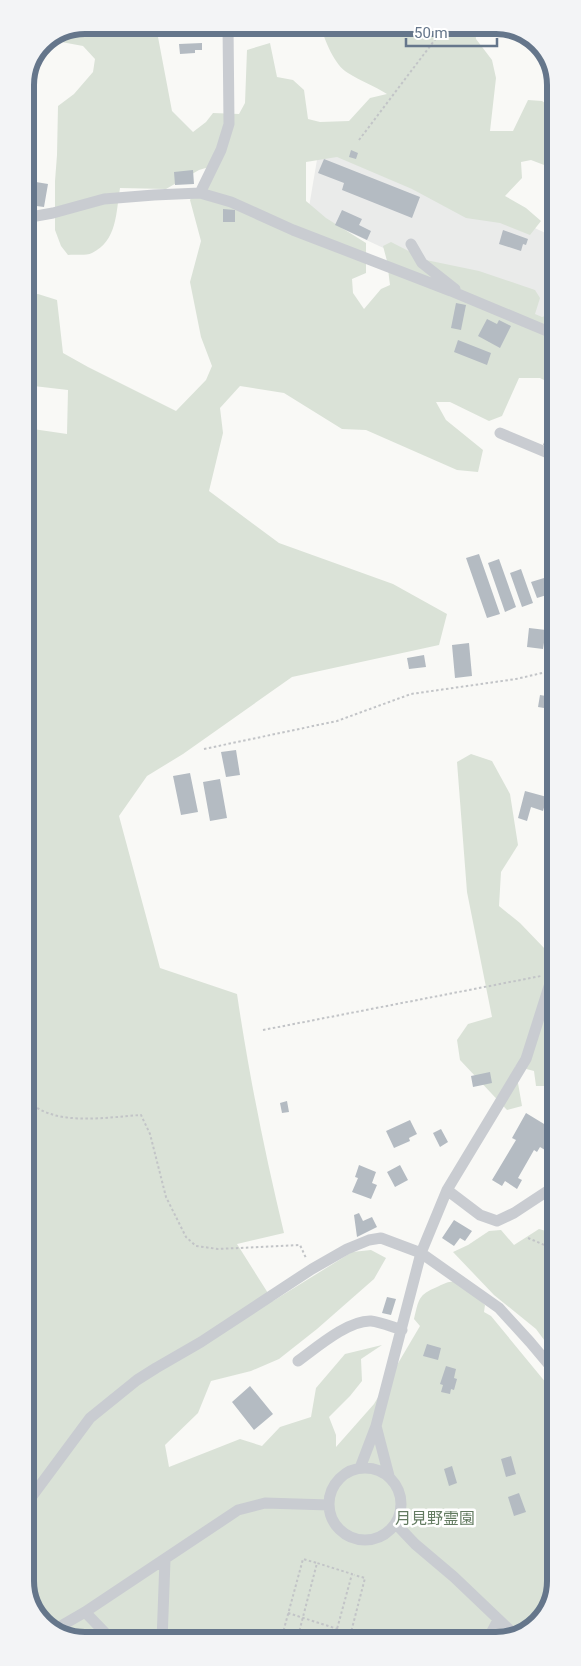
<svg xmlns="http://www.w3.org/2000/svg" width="581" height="1666" font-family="Roboto,'Noto Sans JP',sans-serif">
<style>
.built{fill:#eaebea}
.green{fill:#dae2d7}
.building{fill:#b4bbc2}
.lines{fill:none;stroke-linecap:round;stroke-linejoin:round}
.path{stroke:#c2c4c7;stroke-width:2;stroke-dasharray:2.5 2.5;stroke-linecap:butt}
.minor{stroke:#c9ccd1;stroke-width:11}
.labels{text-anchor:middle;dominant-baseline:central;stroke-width:5;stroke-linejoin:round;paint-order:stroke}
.park-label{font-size:16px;fill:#637b61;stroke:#fff}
.rim{fill:none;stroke:#65768b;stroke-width:6}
</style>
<rect width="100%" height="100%" fill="#f9f9f6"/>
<path class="built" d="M 321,136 L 496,210 L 554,237 L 554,327 L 308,213 Z"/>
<path class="green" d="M 85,25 L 150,25 L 158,37 L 172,111 L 193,132 L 206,122 L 213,113 L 239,114 L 245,103 L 247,50 L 270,43 L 277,77 L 293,80 L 304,90 L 308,119 L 320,122 L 349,121 L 370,98 L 387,94 C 375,86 360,81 348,73 C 334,65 325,40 320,25 L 475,25 L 476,39 L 492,60 L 496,78 L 490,131 L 513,131 L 528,100 L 542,101 L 554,109 L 554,118 L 549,125 L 554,129 L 554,165 L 552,168 L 531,160 L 521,162 L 522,178 L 505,196 L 526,208 L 541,221 L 530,235 L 500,223 L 466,218 L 412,189 L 337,157 L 306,162 L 306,201 L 326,218 L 366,243 L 366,273 L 352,279 L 353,293 L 364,309 L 381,289 L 390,285 L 387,261 L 383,246 L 391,242 L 426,260 L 479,271 L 535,290 L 540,298 L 535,314 L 542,317 L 554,313 L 554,385 L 540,378 L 519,378 L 502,416 L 489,421 L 450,402 L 436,402 L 446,420 L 483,450 L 478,472 L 457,470 L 366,430 L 342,429 L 284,393 L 240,386 L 220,408 L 223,433 L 209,491 L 279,543 L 393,584 L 447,614 L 439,645 L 292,677 L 183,754 L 147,776 L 119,816 L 160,968 L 237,994 C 249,1075 265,1154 284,1233 L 237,1244 L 273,1301 L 352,1252 L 371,1250 L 386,1258 L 374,1279 L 317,1329 L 279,1359 L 251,1371 L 211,1381 L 198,1413 L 165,1445 L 169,1467 L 240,1439 L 262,1446 L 280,1427 L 311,1417 L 316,1388 L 345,1354 L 382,1345 L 361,1359 L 362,1381 L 350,1396 L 329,1417 L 336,1435 L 336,1447 L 374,1404 L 420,1326 L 414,1319 C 419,1299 418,1295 437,1287 C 442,1285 448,1281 453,1282 C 465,1285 476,1297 485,1305 L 484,1312 L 491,1316 L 556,1395 L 556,1581 L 543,1618 L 511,1639 L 81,1641 L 46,1626 L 27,1596 L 26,428 L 67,434 L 68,390 L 25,385 L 25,296 L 38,294 L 57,300 L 63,353 L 88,367 L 176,411 L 206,380 L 212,366 L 201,337 L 190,282 L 201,241 L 190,200 L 209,167 L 199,170 L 166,189 L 120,188 C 116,213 117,241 92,253 C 86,256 75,254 68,255 L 61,246 L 55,230 L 55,181 L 57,155 L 58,106 L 74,94 L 93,72 L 95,59 L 83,46 L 56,41 L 55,37 Z
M 471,754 L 492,761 L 510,794 L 518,845 L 501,872 L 499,906 L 520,923 L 545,949 L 555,975 L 555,1036 L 549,1038 C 550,1062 562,1062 548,1086 L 536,1086 L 534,1071 L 515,1066 L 522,1106 L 507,1110 L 460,1060 L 457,1040 L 468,1024 L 492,1017 L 467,892 L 457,762 Z
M 539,1229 L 556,1234 L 556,1356 L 536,1329 L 494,1295 L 453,1252 L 468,1245 L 489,1231 L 501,1230 L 514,1245 Z"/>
<path class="building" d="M 167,25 L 190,25 L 178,36 Z
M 202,43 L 202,50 L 195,50 L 195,53 L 180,54 L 179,44 Z
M 351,150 L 358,153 L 356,159 L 349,157 Z
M 324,159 L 420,197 L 412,218 L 342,190 L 344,183 L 318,173 Z
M 27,170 L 37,172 L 36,182 L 48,184 L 44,207 L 29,205 L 32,187 L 25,186 Z
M 193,170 L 194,184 L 175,185 L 174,172 Z
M 223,209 L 235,210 L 235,222 L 223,222 Z
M 342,210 L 362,219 L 359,225 L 371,231 L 367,240 L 335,225 Z
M 503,230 L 528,239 L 526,245 L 523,244 L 521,251 L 499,244 Z
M 456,303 L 466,305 L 461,330 L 451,328 Z
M 487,319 L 497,324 L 499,320 L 511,326 L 500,348 L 478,336 Z
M 458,340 L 491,353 L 487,365 L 454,352 Z
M 550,426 L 554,428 L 555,450 L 543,445 Z
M 479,554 L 500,614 L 487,618 L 466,558 Z
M 499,559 L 516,607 L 505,612 L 488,563 Z
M 521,569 L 533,603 L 522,607 L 510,573 Z
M 544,578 L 550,594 L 537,598 L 531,582 Z
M 529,628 L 546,630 L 543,649 L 527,647 Z
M 469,643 L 472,676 L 455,678 L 452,645 Z
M 424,655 L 426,667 L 409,669 L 407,658 Z
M 540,695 L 552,697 L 550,709 L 538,707 Z
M 236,750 L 240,775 L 226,777 L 221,752 Z
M 190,773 L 198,812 L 181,815 L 173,776 Z
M 220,779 L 227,818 L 210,821 L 203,782 Z
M 525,791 L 547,797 L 543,811 L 531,807 L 527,821 L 518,818 Z
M 490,1072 L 492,1083 L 473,1087 L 471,1076 Z
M 287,1101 L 289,1112 L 282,1113 L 280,1103 Z
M 526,1113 L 549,1127 L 554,1118 L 555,1119 L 555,1156 L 540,1147 L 537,1152 L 534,1150 L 518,1178 L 522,1180 L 517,1189 L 505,1181 L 502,1186 L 492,1180 L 516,1140 L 512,1138 Z
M 410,1120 L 417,1134 L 409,1138 L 410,1141 L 394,1148 L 386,1131 Z
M 441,1129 L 448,1142 L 440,1147 L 433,1133 Z
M 359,1165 L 376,1172 L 372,1183 L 377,1185 L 371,1199 L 352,1192 L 358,1178 L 355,1177 Z
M 400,1165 L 408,1180 L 395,1187 L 387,1172 Z
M 359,1213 L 363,1221 L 372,1217 L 377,1227 L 357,1237 L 354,1215 Z
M 454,1220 L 472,1231 L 465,1241 L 460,1238 L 454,1246 L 442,1238 Z
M 387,1297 L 396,1299 L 391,1315 L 382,1313 Z
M 427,1344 L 441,1348 L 438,1360 L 423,1356 Z
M 446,1366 L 456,1369 L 454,1378 L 457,1379 L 454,1390 L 451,1389 L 450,1394 L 441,1392 L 443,1385 L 440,1384 Z
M 250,1386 L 273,1414 L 254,1430 L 232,1402 Z
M 511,1456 L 516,1474 L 506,1477 L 501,1459 Z
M 452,1466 L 457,1483 L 449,1486 L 444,1469 Z
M 519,1493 L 526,1512 L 514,1516 L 508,1497 Z"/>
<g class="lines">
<path class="path" d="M 359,140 L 446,25
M 204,749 L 337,721 L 411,694 L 516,679 L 555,670
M 263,1030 L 541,976
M 26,1098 C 50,1128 107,1117 141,1115 L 150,1134 L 166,1197 L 186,1237 L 196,1246 L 218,1249 L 300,1245 L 306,1258
M 528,1238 L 556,1250
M 288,1613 L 350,1633
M 281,1640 L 303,1559 L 317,1563
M 297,1640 L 317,1563 L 352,1574 L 334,1640
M 349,1640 L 365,1578 L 354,1575"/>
<path class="minor" d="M 200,193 L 221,150 L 229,124 L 228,25
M 25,218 L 53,213 L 104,199 L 154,195 L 200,193 L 231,202 L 293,230 L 451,291 L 554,334
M 411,244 L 422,263 L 455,289
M 500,433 L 555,456
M 447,1190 L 480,1215 L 497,1221 L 514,1213 L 555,1186
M 298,1361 C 316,1348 348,1320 371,1321 C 381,1322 392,1327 402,1330
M 376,1426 L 389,1476
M329 1504a36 36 0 1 1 72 0a36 36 0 1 1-72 0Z
M 360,1468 L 376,1426 L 421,1253 L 447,1190 L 526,1059 L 553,974 L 555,962
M 27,1503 L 90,1418 L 137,1380 L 156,1368 L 201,1342 L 312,1269 L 347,1249 L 369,1240 L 381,1238 L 421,1253 L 499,1308 L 530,1342 L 556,1373
M 396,1524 L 415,1544 L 454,1577 L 516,1636
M 85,1612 L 113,1641
M 54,1630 L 85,1612 L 238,1510 L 265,1503 L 329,1505
M 488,1639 L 498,1620
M 162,1641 L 165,1560"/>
</g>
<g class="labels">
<g class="park-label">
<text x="435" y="1518">月見野霊園</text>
</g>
</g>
<path d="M0 0H581V1666H0ZM85 34H496A51 51 0 0 1 547 85V1581A51 51 0 0 1 496 1632H85A51 51 0 0 1 34 1581V85A51 51 0 0 1 85 34Z" fill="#f3f4f6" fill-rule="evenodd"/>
<path class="rim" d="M85 34H496A51 51 0 0 1 547 85V1581A51 51 0 0 1 496 1632H85A51 51 0 0 1 34 1581V85A51 51 0 0 1 85 34Z"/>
<path d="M406 38v8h91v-8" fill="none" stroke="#65768b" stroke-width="2.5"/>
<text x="414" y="38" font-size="15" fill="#65768b" stroke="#ffffff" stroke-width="4" paint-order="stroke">50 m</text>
</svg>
